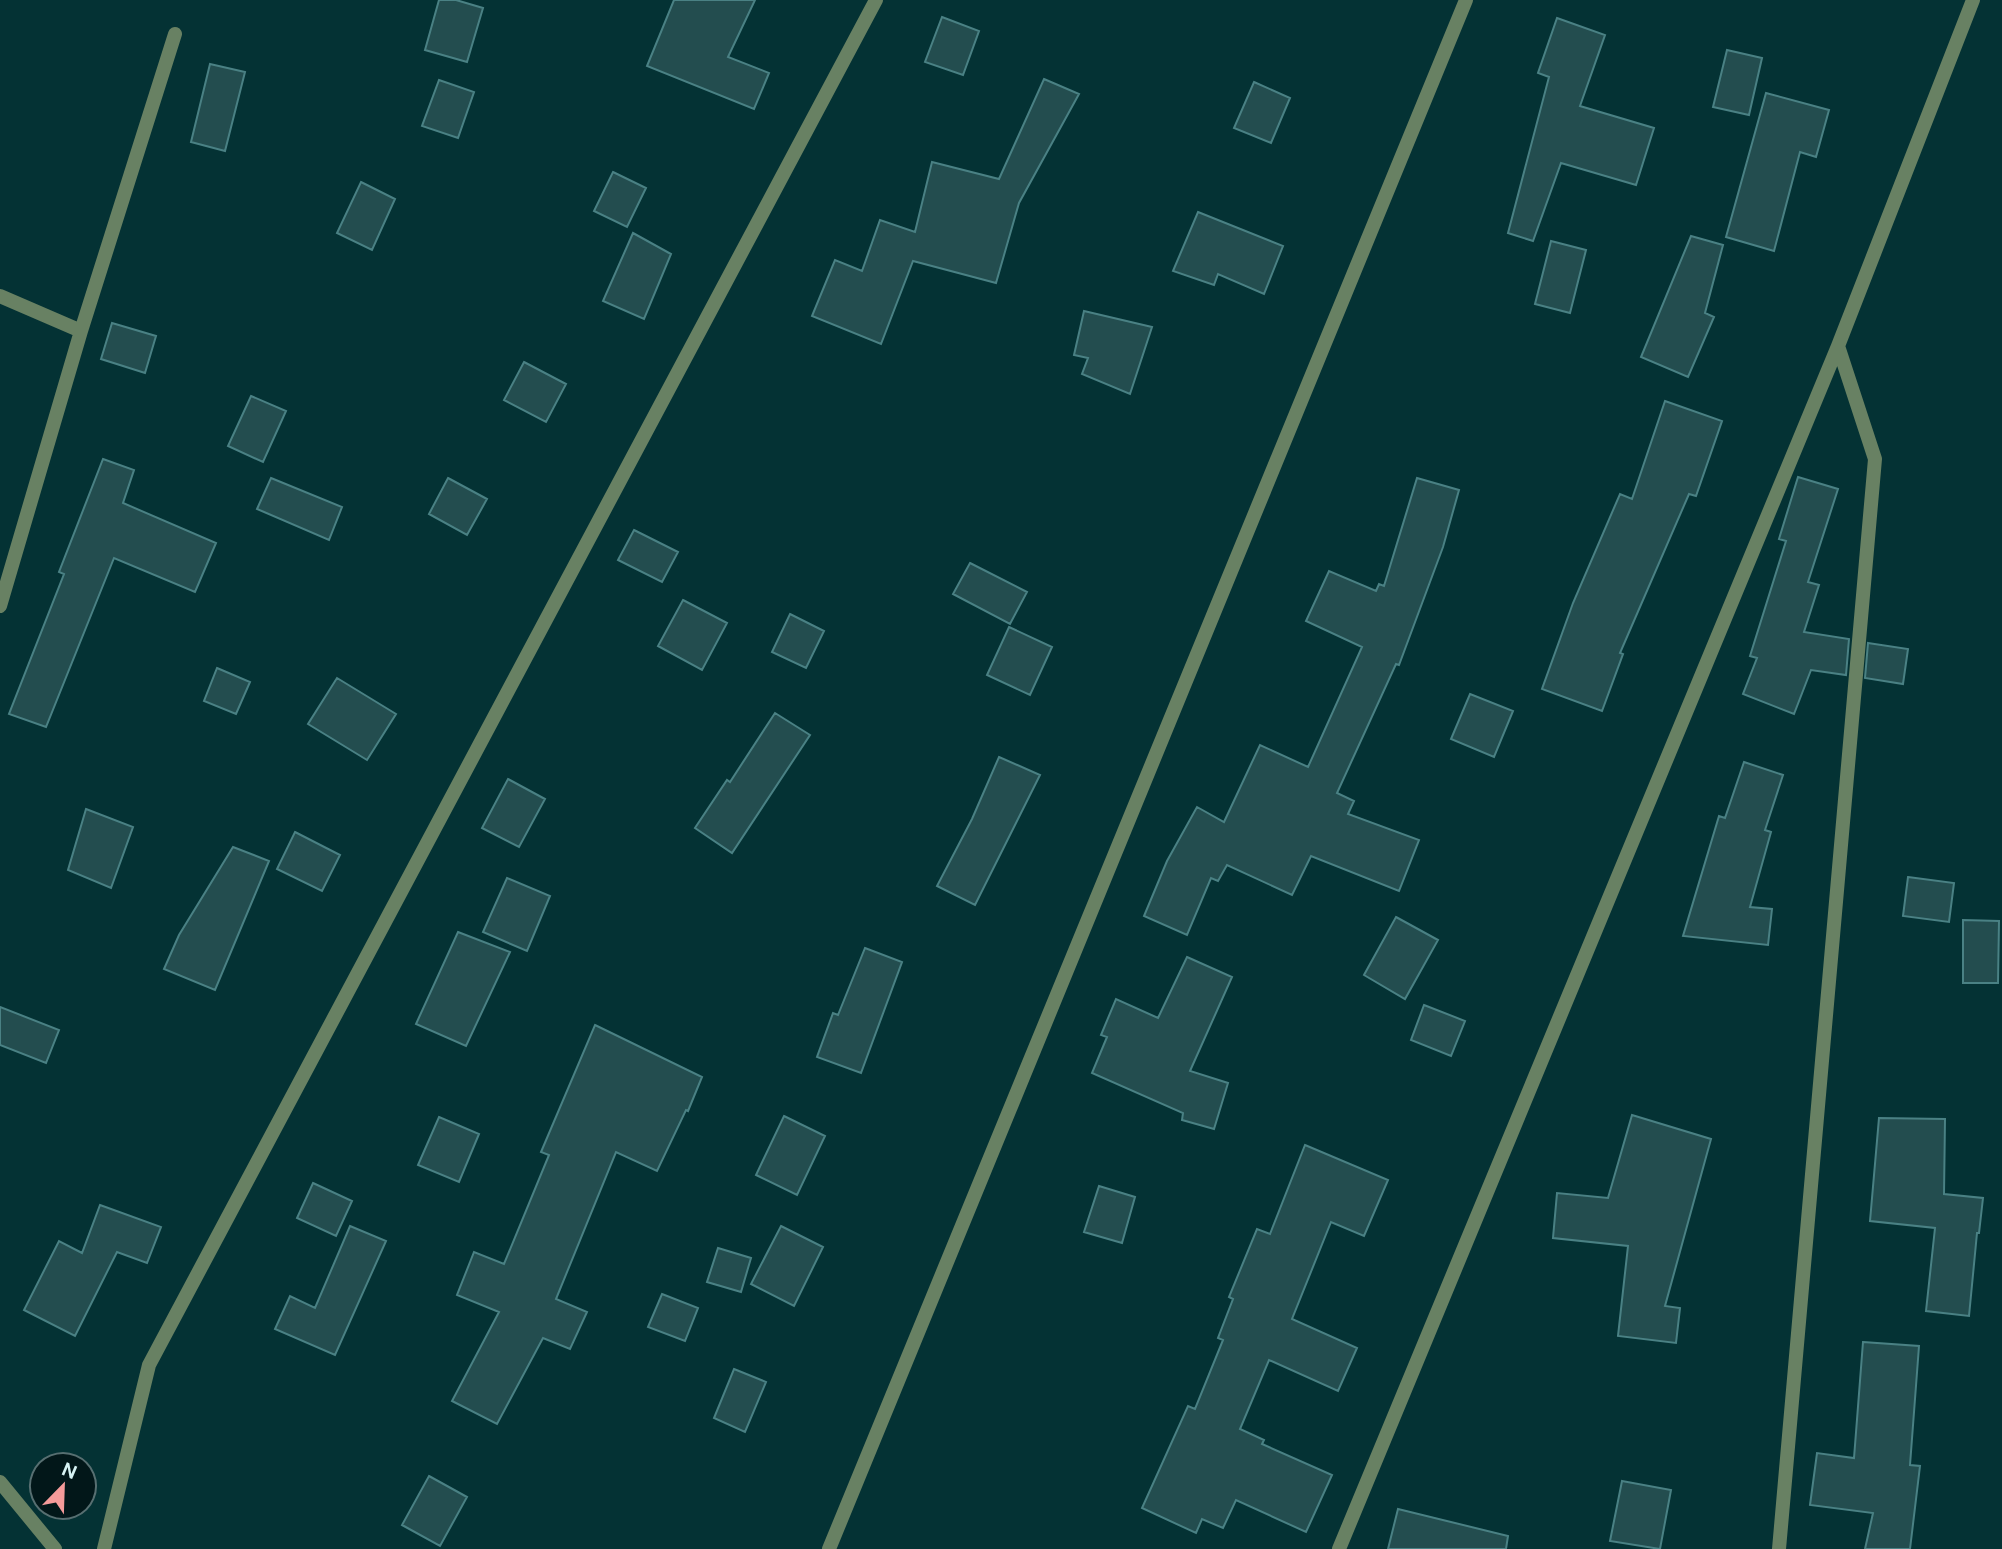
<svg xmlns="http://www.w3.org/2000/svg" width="2002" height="1549" font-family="'DM Sans',sans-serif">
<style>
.building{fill:#234d4f;stroke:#4a8184;stroke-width:2}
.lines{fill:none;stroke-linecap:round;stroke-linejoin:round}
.street{stroke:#688163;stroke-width:14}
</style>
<rect width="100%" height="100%" fill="#043234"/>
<path class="building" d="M 439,0 L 456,0 L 483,8 L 467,62 L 425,50 Z
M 674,0 L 755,0 L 728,57 L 769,73 L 754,109 L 647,66 Z
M 942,17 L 979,31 L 963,75 L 925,62 Z
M 1557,18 L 1605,35 L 1580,106 L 1654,128 L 1636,185 L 1561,163 L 1533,241 L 1508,233 L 1549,77 L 1538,73 Z
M 1727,50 L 1762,58 L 1749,115 L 1713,107 Z
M 210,64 L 245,72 L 225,151 L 191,142 Z
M 1044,79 L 1079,94 L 1019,203 L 996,283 L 913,261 L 881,344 L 812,316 L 835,260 L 862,271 L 880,220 L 915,232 L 932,162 L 999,179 Z
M 439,80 L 474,92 L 458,138 L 422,126 Z
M 1254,82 L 1290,98 L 1271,143 L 1234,128 Z
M 1766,93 L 1829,110 L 1816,157 L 1800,152 L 1774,251 L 1726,237 Z
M 613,172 L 646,188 L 627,227 L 594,211 Z
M 361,182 L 395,199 L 372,250 L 337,233 Z
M 1198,212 L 1283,246 L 1264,294 L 1218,274 L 1214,285 L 1173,271 Z
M 633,233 L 671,254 L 644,319 L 603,301 Z
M 1691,236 L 1723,245 L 1705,313 L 1714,317 L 1688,377 L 1641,357 Z
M 1551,241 L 1586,250 L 1570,313 L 1535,304 Z
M 1084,311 L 1152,327 L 1130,394 L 1082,374 L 1088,358 L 1074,355 Z
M 112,323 L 156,336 L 145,373 L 101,359 Z
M 524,362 L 566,384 L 546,422 L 504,400 Z
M 251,396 L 286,411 L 263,462 L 228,446 Z
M 1665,401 L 1722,421 L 1696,496 L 1689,494 L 1620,653 L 1623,654 L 1602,711 L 1542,689 L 1573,603 L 1620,494 L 1632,499 Z
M 103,459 L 134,470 L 123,503 L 216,543 L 195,592 L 114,558 L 46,727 L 9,714 L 64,574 L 59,572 Z
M 1798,477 L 1838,489 L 1808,582 L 1819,585 L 1804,632 L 1849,639 L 1846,675 L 1811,670 L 1794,714 L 1743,694 L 1757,658 L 1750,656 L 1786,541 L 1779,539 Z
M 271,478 L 342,507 L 329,540 L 257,509 Z
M 448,478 L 487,499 L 467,535 L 429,514 Z
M 1417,478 L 1459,490 L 1443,547 L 1399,665 L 1396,664 L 1337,793 L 1354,801 L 1348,814 L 1419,840 L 1399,891 L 1311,856 L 1292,895 L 1227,865 L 1218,881 L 1211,878 L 1187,935 L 1144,916 L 1167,861 L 1197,807 L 1224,822 L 1260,745 L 1308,767 L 1362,647 L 1306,621 L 1329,571 L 1376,591 L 1379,584 L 1384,586 Z
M 634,530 L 678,552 L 662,582 L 618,560 Z
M 970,563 L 1027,592 L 1010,624 L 953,594 Z
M 683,600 L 727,623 L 702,670 L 658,646 Z
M 790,614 L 824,631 L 806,668 L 772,652 Z
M 1009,627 L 1052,647 L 1030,695 L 987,675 Z
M 1868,643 L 1908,649 L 1903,684 L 1865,678 Z
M 217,668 L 250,682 L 236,714 L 204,701 Z
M 337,678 L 396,714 L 367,760 L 308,724 Z
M 1470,694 L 1513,711 L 1494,757 L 1451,739 Z
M 775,713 L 810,735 L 732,853 L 695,828 L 727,780 L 730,782 Z
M 999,757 L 1040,775 L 975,905 L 937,886 L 972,819 Z
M 1744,762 L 1783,775 L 1765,830 L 1771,832 L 1750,907 L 1772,909 L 1768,945 L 1683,936 L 1719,816 L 1725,818 Z
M 508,779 L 545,799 L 519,847 L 482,828 Z
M 86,809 L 133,827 L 111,888 L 68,870 Z
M 295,832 L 340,855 L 322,891 L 277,869 Z
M 233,847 L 269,861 L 215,990 L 164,969 L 179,935 Z
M 1908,877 L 1954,883 L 1949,922 L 1903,916 Z
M 507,878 L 550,896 L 527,951 L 483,932 Z
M 1396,917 L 1438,940 L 1405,999 L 1364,975 Z
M 1963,920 L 1999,921 L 1998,983 L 1963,983 Z
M 458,932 L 510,952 L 466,1046 L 416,1024 Z
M 865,948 L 902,962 L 861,1073 L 817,1057 L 833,1013 L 838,1015 Z
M 1187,957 L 1232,977 L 1190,1071 L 1228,1083 L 1214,1129 L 1182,1120 L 1183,1113 L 1092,1073 L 1107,1037 L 1101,1035 L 1116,999 L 1158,1018 Z
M 1424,1005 L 1465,1021 L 1451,1056 L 1411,1040 Z
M 0,1007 L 59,1030 L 46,1063 L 0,1045 Z
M 595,1025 L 702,1077 L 688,1111 L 686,1110 L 657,1171 L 616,1152 L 556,1299 L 587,1312 L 570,1349 L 543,1338 L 497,1424 L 452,1401 L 499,1312 L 457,1295 L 474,1252 L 504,1264 L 549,1155 L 541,1152 Z
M 1632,1115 L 1711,1139 L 1665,1306 L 1680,1308 L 1676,1343 L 1618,1336 L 1628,1246 L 1553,1238 L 1557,1193 L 1608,1198 Z
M 784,1116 L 825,1136 L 797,1195 L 756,1175 Z
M 439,1117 L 479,1134 L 459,1182 L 418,1165 Z
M 1879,1118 L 1945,1119 L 1944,1194 L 1983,1198 L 1979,1233 L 1977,1233 L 1969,1316 L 1926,1311 L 1935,1228 L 1870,1221 Z
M 1305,1145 L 1388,1180 L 1364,1236 L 1331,1222 L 1292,1319 L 1357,1348 L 1338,1391 L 1269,1360 L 1240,1429 L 1264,1440 L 1262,1444 L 1332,1475 L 1306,1532 L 1236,1500 L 1223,1528 L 1202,1519 L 1196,1533 L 1142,1508 L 1188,1406 L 1195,1409 L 1223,1340 L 1218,1338 L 1233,1299 L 1229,1297 L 1257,1229 L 1270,1234 Z
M 313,1183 L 352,1201 L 336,1236 L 297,1218 Z
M 1099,1186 L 1135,1197 L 1122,1243 L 1084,1232 Z
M 100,1205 L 161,1227 L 147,1263 L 117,1252 L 75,1336 L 24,1310 L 59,1241 L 82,1253 Z
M 350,1226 L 386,1241 L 335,1355 L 275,1329 L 290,1296 L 315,1308 Z
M 781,1226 L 823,1247 L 794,1306 L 751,1284 Z
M 718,1248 L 751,1258 L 741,1292 L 707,1282 Z
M 662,1294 L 698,1308 L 685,1341 L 648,1327 Z
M 1863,1342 L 1919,1346 L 1910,1465 L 1920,1466 L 1910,1549 L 1865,1549 L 1873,1513 L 1810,1505 L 1817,1453 L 1854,1458 Z
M 734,1369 L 766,1382 L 745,1432 L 714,1418 Z
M 429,1476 L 467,1497 L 440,1546 L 402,1525 Z
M 1622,1481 L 1671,1490 L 1660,1549 L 1610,1541 Z
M 1398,1509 L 1508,1536 L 1506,1549 L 1388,1549 Z"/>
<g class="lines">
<path class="street" d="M 0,296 L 81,331
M 0,606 L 81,331 L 175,34
M 0,1482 L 55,1549
M 104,1549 L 149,1365 L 876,0
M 829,1549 L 1466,0
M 1339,1549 L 1838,346 L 1973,0
M 1779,1549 L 1875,459 L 1838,346"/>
</g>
<g transform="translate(63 1486) rotate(23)"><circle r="33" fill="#021719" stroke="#576f71" stroke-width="2"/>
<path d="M0-5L12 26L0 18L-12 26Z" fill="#f59b9a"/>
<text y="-10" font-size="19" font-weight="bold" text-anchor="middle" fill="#d7f3f4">N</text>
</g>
</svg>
